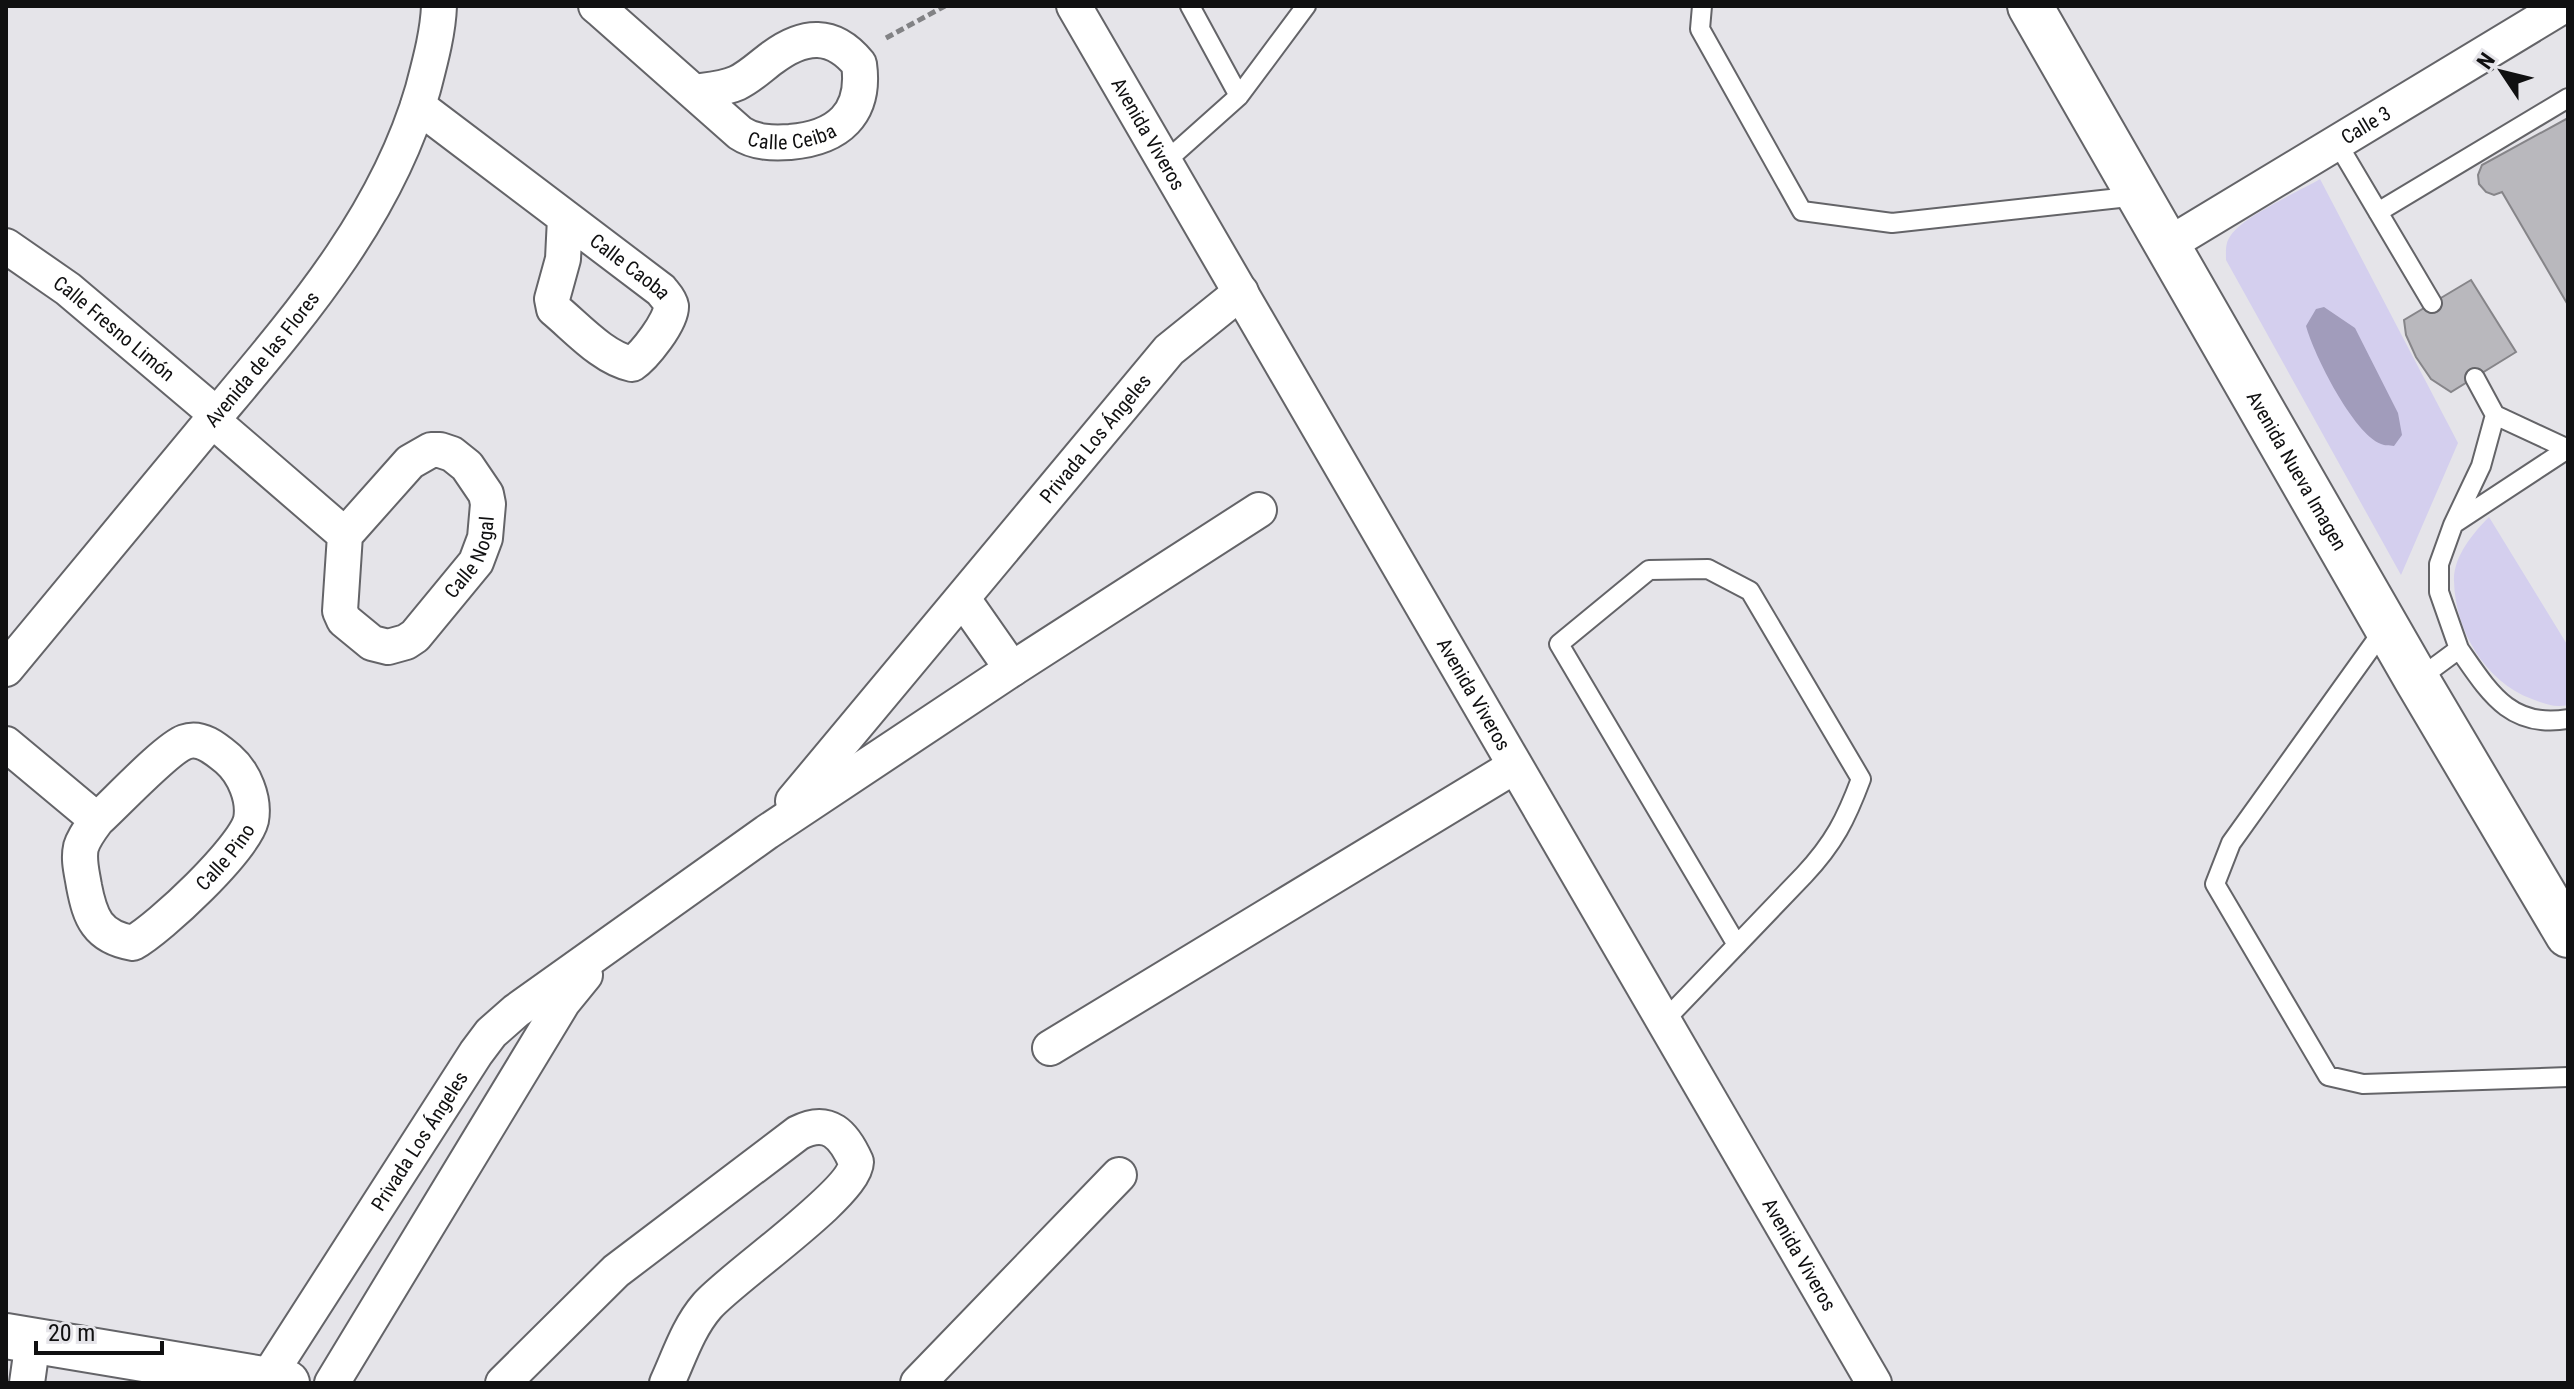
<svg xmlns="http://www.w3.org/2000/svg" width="2574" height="1389" font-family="'Roboto Condensed',sans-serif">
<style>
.green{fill:#d4cfee}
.water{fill:#a19cbb}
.building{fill:#b9b8bd;stroke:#868589;stroke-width:2}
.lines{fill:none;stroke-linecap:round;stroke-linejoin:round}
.service-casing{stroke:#646468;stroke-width:22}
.minor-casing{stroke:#646468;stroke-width:38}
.tertiary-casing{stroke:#646468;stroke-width:48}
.path{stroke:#828285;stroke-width:5;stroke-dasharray:8 4;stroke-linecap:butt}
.service{stroke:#fff;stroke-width:18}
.minor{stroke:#fff;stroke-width:34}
.tertiary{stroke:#fff;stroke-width:44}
.labels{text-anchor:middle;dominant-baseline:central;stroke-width:6;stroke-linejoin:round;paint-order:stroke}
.street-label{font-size:20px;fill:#101011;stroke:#e5e4e9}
</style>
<rect width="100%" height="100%" fill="#e5e4e9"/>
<path class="green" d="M 2320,179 L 2458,443 L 2401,575 L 2226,260 C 2226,250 2225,243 2231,235 C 2244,216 2298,192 2320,179 Z
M 2489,517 L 2568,646 L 2568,705 C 2554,708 2545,704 2532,699 C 2485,682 2455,630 2454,581 C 2453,557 2473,533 2489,517 Z"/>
<path class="water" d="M 2324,307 L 2355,328 L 2398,413 L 2402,435 L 2394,446 C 2389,445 2385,446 2381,444 C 2353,433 2314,355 2306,326 L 2316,309 Z"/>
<path class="building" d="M 2568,118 L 2568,305 L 2502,192 L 2494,195 L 2486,192 L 2479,184 L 2478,175 L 2482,165 Z
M 2471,280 L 2516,352 L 2451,392 L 2431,379 L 2416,357 L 2406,335 L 2404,320 Z"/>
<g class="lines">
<g class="service-casing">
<path id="service" d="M 1190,6 L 1239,96
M 1702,6 L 1700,29 L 1802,211 L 1892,223 L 2138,196
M 2336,141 L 2432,303
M 1165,162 L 1239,96 L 1306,6
M 2378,212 L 2568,98
M 2495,415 L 2568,449
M 2455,523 L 2566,450
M 2385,628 L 2231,843 L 2215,884 L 2328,1076 L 2363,1084 L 2568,1077
M 2459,649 C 2489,692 2510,729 2568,719
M 2417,680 L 2459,649 L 2439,592 L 2439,564 L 2453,525 L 2481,466 L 2495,415 L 2475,378
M 1664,1021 L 1804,875 C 1834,843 1846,819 1861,779 L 1750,591 L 1708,569 L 1649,570 L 1559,644 L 1737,945"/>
</g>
<g class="minor-casing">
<g id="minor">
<path id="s1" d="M 596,6 L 602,11 L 740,133 C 755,143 773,143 790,142 C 838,138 866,114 859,64 C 833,32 804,34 772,58 C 761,66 750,77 737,83 C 724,89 708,90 694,92"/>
<path id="s2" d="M 1074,6 L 1874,1383"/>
<path id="s3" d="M 418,106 L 661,290 C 665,295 670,300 671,306 C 672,321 644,356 632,364 C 603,358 577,328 554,309 L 552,299 L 563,259 L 565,218"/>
<path id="s4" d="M 2169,244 L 2563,6"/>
<path id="s5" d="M 6,246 L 68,289 L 217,415"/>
<path id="s6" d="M 212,420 L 345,535 L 340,611 L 344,620 L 372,643 L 388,647 L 406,642 L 415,636 L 476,562 L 485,538 L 488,504 L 486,494 L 467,466 L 452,454 L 440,450 L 431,450 L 410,462 L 345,535"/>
<path d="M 963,599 L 1012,669"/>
<path id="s7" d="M 6,669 C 70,591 135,514 199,436 C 287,330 384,225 423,89 C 430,62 438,33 439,6"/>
<path id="s8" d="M 6,744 L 97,820 C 91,828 84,837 81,847 C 78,860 82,873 84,886 C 90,917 97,937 133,943 C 160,928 244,849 251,820 C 255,799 244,773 228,759 C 216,749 201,736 185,742 C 166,749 115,804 97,820"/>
<path id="s9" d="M 793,801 L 1169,350 L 1241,292"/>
<path d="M 1050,1048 L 1515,766"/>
<path id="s10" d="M 266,1380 L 476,1053 L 491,1033 L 516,1011 L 767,832 L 1012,669 L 1259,510"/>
<path d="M 27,1383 L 33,1340"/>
<path d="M 332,1383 L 563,1002 L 585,975"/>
<path d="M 503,1383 L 616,1271 L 798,1133 C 829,1117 844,1135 856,1162 C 855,1194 732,1277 707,1306 C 688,1328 679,1357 667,1383"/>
<path d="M 918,1383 L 1119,1175"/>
</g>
</g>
<g class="tertiary-casing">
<g id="tertiary">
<path id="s11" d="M 2030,6 L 2417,680 L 2568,935"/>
<path d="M 6,1336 L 287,1383"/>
</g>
</g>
<path class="path" d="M 886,38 L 945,6"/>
<use href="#service" class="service"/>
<use href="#minor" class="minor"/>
<use href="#tertiary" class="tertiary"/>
</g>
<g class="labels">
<g class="street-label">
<text stroke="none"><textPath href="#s4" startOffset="230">Calle 3</textPath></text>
<text stroke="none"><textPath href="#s1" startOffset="246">Calle Ceiba</textPath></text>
<text stroke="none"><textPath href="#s2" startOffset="148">Avenida Viveros</textPath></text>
<text stroke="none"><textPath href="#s3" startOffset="266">Calle Caoba</textPath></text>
<text stroke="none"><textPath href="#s5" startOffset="136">Calle Fresno Limón</textPath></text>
<text stroke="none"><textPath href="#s7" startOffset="402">Avenida de las Flores</textPath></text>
<text stroke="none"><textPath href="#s9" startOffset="472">Privada Los Ángeles</textPath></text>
<text stroke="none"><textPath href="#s11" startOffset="536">Avenida Nueva Imagen</textPath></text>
<text stroke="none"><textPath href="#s6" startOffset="442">Calle Nogal</textPath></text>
<text stroke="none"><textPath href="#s2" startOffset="796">Avenida Viveros</textPath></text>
<text stroke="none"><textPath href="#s8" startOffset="398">Calle Pino</textPath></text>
<text stroke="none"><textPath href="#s10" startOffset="284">Privada Los Ángeles</textPath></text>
<text stroke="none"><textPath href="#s2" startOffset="1444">Avenida Viveros</textPath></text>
</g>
</g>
<rect width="2574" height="1389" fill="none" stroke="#101011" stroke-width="16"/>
<g transform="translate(2502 72) rotate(305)" stroke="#e5e4e9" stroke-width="6" paint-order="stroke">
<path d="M0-6L14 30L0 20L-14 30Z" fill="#101011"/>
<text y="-12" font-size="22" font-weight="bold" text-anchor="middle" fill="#101011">N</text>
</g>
<path d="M36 1341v12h126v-12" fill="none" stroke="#101011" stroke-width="4"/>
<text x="48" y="1341" font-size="24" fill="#101011" stroke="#e5e4e9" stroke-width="6" paint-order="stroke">20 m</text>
</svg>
